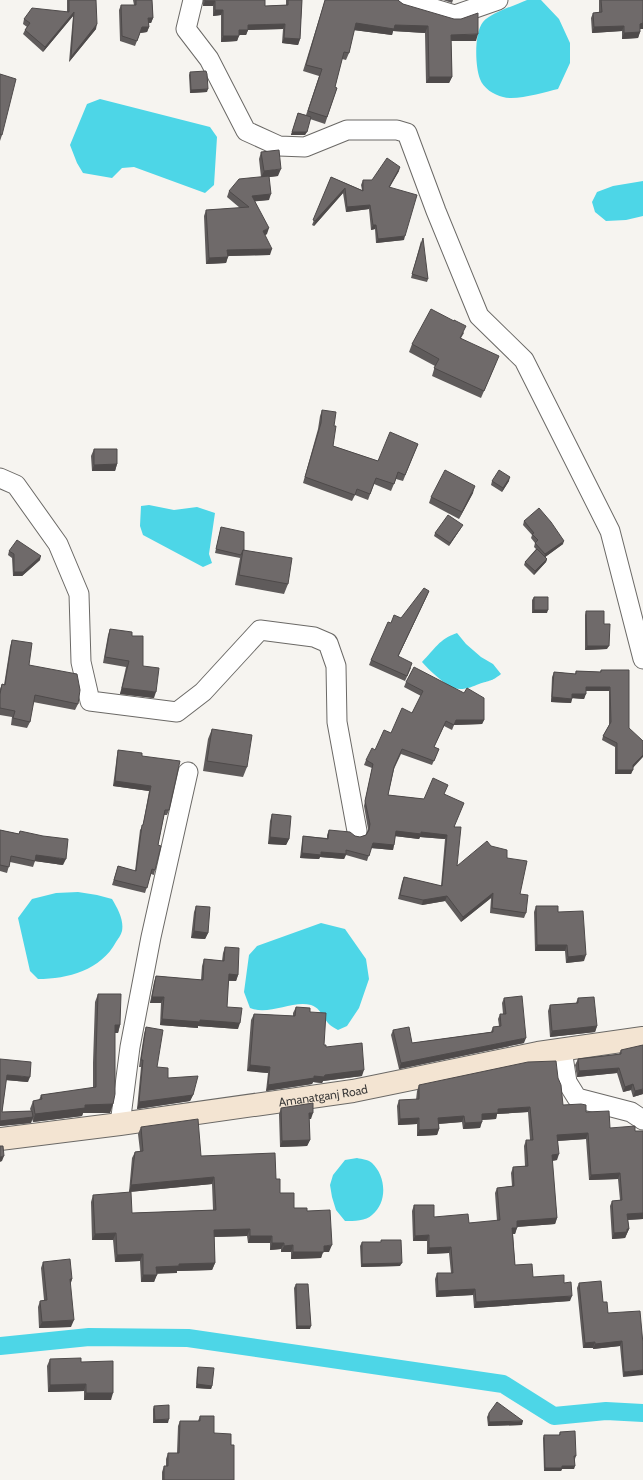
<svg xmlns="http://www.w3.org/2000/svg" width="643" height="1480" font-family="Cabin,sans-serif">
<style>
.water{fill:#4dd6e7}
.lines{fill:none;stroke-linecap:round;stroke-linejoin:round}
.canal{stroke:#4dd6e7;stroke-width:18}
.street-casing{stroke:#6b6966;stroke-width:21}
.secondary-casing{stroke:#6b6966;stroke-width:24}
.street{stroke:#fff;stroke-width:19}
.secondary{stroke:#f3e4d2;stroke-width:22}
.wall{fill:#5f5b5b}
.shaded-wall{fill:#4e4a4a}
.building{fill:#6f6a6a;stroke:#4e4a4a}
.labels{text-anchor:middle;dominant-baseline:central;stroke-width:4;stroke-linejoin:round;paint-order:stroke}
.street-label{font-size:12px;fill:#3d3c3b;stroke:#fff}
</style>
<rect width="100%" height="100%" fill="#f6f4f0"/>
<path class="water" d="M 527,0 L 541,0 L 559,19 L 570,43 L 570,63 L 558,89 C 545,92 516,101 503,97 C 494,95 483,88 480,79 C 475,66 474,33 483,22 C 492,12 514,6 527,0 Z
M 100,99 L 210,127 L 217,137 L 214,185 L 205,193 L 134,167 L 122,168 L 112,178 L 83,173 L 77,163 L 70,145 L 87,104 Z
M 643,181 L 643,216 L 626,220 L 606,221 L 595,212 L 592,202 L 597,192 L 613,186 Z
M 149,505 L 174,510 L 197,507 L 215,513 L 209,554 L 212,563 L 203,567 L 143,535 L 140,526 L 141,506 Z
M 457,633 L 466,644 L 481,657 L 493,664 L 501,674 C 491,682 490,680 479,684 C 472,687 462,691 454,688 C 444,684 429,670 422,662 C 435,649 439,639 457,633 Z
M 78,892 L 97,895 L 112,899 C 118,909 124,920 122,931 C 121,935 118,939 116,942 C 101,970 68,979 38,979 L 30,971 L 18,918 L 32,899 L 56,893 Z
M 321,923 L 345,929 L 366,959 L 369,979 L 359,1008 L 347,1026 L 338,1030 C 335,1028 332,1027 330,1025 C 323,1019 321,1008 311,1005 C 292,1000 269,1016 250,1008 L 244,992 L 249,955 L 257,946 Z
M 357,1158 C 362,1159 369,1160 372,1163 C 386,1176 388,1202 372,1215 C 366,1221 354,1221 345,1221 L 336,1210 L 332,1197 L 330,1185 L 333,1175 L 345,1160 Z"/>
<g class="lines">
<path class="canal" d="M 0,1346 L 89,1337 L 188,1338 L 503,1384 L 554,1416 L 606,1411 L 643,1413"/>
<g class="street-casing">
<path id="street" d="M 193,0 L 186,29 L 209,59 L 246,131 L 279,146 L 305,147 L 347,130 L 397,130 L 407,133 L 436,211 L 479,316 L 524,360 L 610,531 L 643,659
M 404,0 L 455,15 L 498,0
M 0,478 L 16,485 L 58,544 L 79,594 L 81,662 L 90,701 L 177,712 L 203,692 L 260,630 L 314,637 L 328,643 L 336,666 L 337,722 L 357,831
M 562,1050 L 567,1082 L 577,1098 L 631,1112 L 643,1120
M 120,1124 L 130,1047 L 151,937 L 188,772"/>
</g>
<g class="secondary-casing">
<g id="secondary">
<path id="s1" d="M 0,1139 L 120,1124 L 353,1091 L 538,1053 L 643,1038"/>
</g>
</g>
<use href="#street" class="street"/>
<use href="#secondary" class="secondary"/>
</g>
<path class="wall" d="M 67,0 L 96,0 L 96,29 L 69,62 L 73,16 L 43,52 L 23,34 L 25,30 L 27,27 L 23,24 L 24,19 L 67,12 Z
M 133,0 L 152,0 L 153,18 L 151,23 L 149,23 L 149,27 L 147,32 L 140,33 L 135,46 L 120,41 L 119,10 L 121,5 L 134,5 Z
M 203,0 L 265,0 L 265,6 L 286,5 L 286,0 L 302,0 L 300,39 L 298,45 L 282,43 L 283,29 L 248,30 L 246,35 L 239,35 L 237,41 L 221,42 L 221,15 L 213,16 L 213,6 L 203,6 Z
M 325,0 L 398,0 L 399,1 L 403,4 L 476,41 L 451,41 L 452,77 L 449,83 L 426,83 L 425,33 L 393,31 L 392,35 L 354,30 L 349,53 L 346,60 L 342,59 L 335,87 L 337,88 L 325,124 L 310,119 L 305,135 L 291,135 L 298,113 L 306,115 L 319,76 L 303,71 Z
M 443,0 L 453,0 L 452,3 Z
M 599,0 L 643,0 L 643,29 L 640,29 L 640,32 L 638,38 L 622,39 L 622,31 L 592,33 L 591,18 L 593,13 L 599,12 Z
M 190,72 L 207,92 L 190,93 L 189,75 Z
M 0,74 L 2,135 L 0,141 Z
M 261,152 L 278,176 L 269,177 L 269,200 L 255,201 L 267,234 L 265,235 L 270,255 L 228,256 L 226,263 L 206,264 L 204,216 L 206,210 L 240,208 L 227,197 L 229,191 L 261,177 L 259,159 Z
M 399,171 L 389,187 L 404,240 L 376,243 L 375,229 L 371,230 L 369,209 L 346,212 L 343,193 L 314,226 L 312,225 L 331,177 L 362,190 L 361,185 L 363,180 L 372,180 Z
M 421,241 L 428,279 L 427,282 L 411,278 Z
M 454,321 L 464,333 L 461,338 L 496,363 L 481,398 L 432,376 L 435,366 L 409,352 L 412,344 Z
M 322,410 L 334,426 L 333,446 L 378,461 L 418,444 L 403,481 L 396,479 L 391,491 L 374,484 L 368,500 L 355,495 L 352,501 L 303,483 L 318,429 L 320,416 Z
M 94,449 L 117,464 L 115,471 L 92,471 L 91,456 Z
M 492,481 L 509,481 L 502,492 L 491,485 Z
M 473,493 L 459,519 L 429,503 L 431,497 Z
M 524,521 L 563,544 L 545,557 L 547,559 L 546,562 L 534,575 L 524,565 L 525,562 L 536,549 L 534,547 L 535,543 L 531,538 L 532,535 L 523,525 Z
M 221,527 L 244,550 L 288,584 L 284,594 L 235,585 L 240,558 L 215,553 Z
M 461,528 L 449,546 L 434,536 L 435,533 Z
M 9,551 L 40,560 L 22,576 L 13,576 L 12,558 L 8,555 Z
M 429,591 L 398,657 L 411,668 L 405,681 L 369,665 L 371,660 L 391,623 L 401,618 Z
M 534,597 L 547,613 L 532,613 L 532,600 Z
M 586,611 L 604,624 L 607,649 L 585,650 L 585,615 Z
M 110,629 L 132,636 L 154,698 L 120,694 L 126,667 L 103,663 L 108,635 Z
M 12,640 L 29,665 L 78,704 L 75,710 L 33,702 L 30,722 L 27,728 L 11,725 L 12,717 L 0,715 L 0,689 L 2,684 L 4,685 L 10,647 Z
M 601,670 L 629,670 L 629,728 L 633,768 L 631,774 L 615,774 L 615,747 L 602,740 L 603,736 L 609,725 L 609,691 L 586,691 L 584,699 L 572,698 L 571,703 L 551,702 L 552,677 L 554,672 L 575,674 L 576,671 L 600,672 Z
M 406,682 L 484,720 L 482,724 L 454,725 L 452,730 L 444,726 L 434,747 L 439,749 L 432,765 L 401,754 L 394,769 L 388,795 L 424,799 L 445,794 L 455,827 L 457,866 L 491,846 L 507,858 L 520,894 L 526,913 L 524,918 L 490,913 L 491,898 L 461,922 L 445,901 L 422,905 L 398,899 L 402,882 L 404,877 L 441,886 L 445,839 L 420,837 L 419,839 L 395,836 L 393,850 L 371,848 L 367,861 L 346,855 L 344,859 L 320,857 L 319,859 L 300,858 L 302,841 L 303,836 L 327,838 L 327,835 L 329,830 L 355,836 L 360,837 L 366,835 L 368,829 L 364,806 L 372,768 L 364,765 L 366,760 L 391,733 L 412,713 L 421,696 L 404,687 Z
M 212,729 L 247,767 L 243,777 L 203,771 L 208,739 Z
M 118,750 L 142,756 L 169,810 L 167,815 L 164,815 L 158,845 L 155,870 L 154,875 L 151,874 L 145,893 L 112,885 L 118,866 L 135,871 L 140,830 L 143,825 L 149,791 L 113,786 L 117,755 Z
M 272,814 L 289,839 L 286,845 L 268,844 L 270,821 Z
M 0,830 L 19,834 L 20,831 L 63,865 L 35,861 L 33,867 L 10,862 L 7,873 L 0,871 Z
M 196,906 L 208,933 L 205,939 L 191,938 L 194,912 Z
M 536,906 L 558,912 L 584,961 L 566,963 L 565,951 L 535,951 L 534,912 Z
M 225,947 L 238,975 L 236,981 L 228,981 L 227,1007 L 238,1029 L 198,1026 L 198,1028 L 160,1025 L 161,1003 L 150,1003 L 154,982 L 156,976 L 201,980 L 202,966 L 204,959 L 222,961 L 223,953 Z
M 98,994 L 120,1025 L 118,1033 L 115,1033 L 113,1104 L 110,1113 L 83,1113 L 82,1116 L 33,1122 L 32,1119 L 31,1123 L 0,1126 L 0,1059 L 28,1082 L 6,1080 L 2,1112 L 31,1111 L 30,1109 L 33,1101 L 39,1100 L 41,1095 L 93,1088 L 93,1063 L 95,1002 Z
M 504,998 L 524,1043 L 399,1069 L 391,1035 L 393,1030 L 412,1043 L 491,1032 L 493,1027 L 499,1026 L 498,1019 L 500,1014 L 503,1014 L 502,1003 Z
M 578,998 L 597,1026 L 595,1032 L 550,1037 L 548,1011 L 550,1005 L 576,1003 Z
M 296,1007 L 310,1012 L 324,1045 L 362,1076 L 323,1081 L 322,1083 L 313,1082 L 312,1084 L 266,1091 L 268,1073 L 247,1071 L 251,1020 L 254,1014 L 293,1016 L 293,1013 Z
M 146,1027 L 157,1067 L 168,1078 L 193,1095 L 190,1101 L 137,1109 L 141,1067 L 139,1067 L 144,1034 Z
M 621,1050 L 643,1094 L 633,1097 L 631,1090 L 623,1092 L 617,1073 L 577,1077 L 575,1065 L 578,1059 L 619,1054 Z
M 419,1085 L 563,1105 L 586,1112 L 610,1128 L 635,1131 L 643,1131 L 643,1219 L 628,1220 L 629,1229 L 625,1238 L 612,1239 L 610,1206 L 612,1201 L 620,1200 L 618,1179 L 589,1180 L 586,1139 L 558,1141 L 557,1160 L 552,1161 L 557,1218 L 555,1224 L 517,1227 L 515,1234 L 513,1234 L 515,1265 L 533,1277 L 564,1283 L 570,1301 L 474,1308 L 473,1295 L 436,1297 L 435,1279 L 437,1273 L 451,1273 L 449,1253 L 427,1254 L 427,1241 L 413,1241 L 412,1211 L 414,1205 L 434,1217 L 469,1223 L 497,1221 L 495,1193 L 497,1188 L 512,1186 L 511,1173 L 513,1167 L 525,1166 L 524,1146 L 526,1140 L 530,1140 L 528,1112 L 497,1114 L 496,1119 L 482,1120 L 480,1128 L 463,1129 L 462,1122 L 439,1124 L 439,1129 L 437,1135 L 417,1136 L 417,1124 L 398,1125 L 397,1106 L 399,1100 L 416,1100 L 417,1091 Z
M 281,1108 L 311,1119 L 309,1119 L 310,1140 L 307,1146 L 280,1147 L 279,1114 Z
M 141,1127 L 201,1156 L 276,1179 L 280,1193 L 294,1208 L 307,1211 L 329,1252 L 323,1252 L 321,1258 L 291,1259 L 291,1252 L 281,1252 L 281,1249 L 270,1250 L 270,1243 L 248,1243 L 247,1236 L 214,1237 L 215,1263 L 212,1270 L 177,1271 L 177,1273 L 157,1273 L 154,1282 L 141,1282 L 140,1261 L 115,1262 L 113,1240 L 92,1240 L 91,1202 L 93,1195 L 132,1213 L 213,1210 L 212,1184 L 129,1192 L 132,1158 L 135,1152 L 140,1151 L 138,1134 Z
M 381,1240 L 400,1266 L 361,1267 L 360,1246 L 362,1242 L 381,1242 Z
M 43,1262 L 72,1279 L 70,1285 L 71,1327 L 39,1328 L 38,1307 L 40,1301 L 44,1300 L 41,1268 Z
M 579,1283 L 603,1302 L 608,1313 L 643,1344 L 623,1377 L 620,1346 L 593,1349 L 593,1348 L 583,1348 L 577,1288 Z
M 296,1284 L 310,1329 L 296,1329 L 294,1288 Z
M 50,1359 L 81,1362 L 111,1400 L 84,1400 L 84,1391 L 48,1392 L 47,1366 Z
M 198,1367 L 212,1386 L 211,1389 L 196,1388 L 197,1370 Z
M 154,1406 L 168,1423 L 153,1423 L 153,1409 Z
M 489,1413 L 522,1425 L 488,1426 L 487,1417 Z
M 200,1416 L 214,1433 L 231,1445 L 234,1480 L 162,1480 L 162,1472 L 164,1466 L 166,1466 L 166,1459 L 168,1453 L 177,1453 L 178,1426 L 180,1421 L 198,1421 Z
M 560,1432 L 576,1456 L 575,1459 L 574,1469 L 562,1469 L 561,1471 L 544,1471 L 543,1438 L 544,1435 L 559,1435 Z"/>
<path class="shaded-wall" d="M 205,1 L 215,1 L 213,6 L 203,6 Z
M 215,10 L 223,10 L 221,15 L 213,16 Z
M 74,12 L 73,16 L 43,52 L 45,47 Z
M 148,18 L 153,18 L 151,23 L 147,23 Z
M 356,23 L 395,25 L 428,26 L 425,33 L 393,31 L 392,35 L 353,30 Z
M 643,23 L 643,29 L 638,29 L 640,24 Z
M 97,24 L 96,29 L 69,62 L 71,57 Z
M 285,24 L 283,29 L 246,30 L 248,25 Z
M 624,26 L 622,31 L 592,33 L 594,27 Z
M 142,27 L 149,27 L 147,32 L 140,33 Z
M 239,30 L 248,30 L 246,35 L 237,35 Z
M 640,32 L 638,38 L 622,39 L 624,33 Z
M 478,34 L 476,41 L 449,41 L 451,35 Z
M 223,36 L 239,36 L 237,41 L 221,42 Z
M 284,38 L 300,39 L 298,45 L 282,43 Z
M 429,77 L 452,77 L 449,83 L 426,83 Z
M 208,89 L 207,92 L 190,93 L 191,90 Z
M 292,132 L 307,132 L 305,135 L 291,135 Z
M 400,167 L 399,171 L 387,192 L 389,187 Z
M 281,169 L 278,176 L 261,178 L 264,171 Z
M 345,188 L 343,193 L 314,226 L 315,221 Z
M 271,194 L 269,200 L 250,202 L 252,196 Z
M 370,205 L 369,209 L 346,212 L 347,207 Z
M 373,225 L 376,225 L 375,229 L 371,230 Z
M 269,228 L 267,234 L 261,237 L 263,231 Z
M 405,236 L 404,240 L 376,243 L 378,239 Z
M 272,249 L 270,255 L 225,256 L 227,250 Z
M 228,257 L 226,263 L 206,264 L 209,258 Z
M 117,464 L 115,471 L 92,471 L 94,465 Z
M 510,477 L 509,481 L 502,492 L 503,488 Z
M 475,486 L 473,493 L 459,519 L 462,512 Z
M 463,525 L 449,546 L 450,543 Z
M 564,541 L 563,544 L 544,558 L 545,554 Z
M 41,556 L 40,560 L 22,576 L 13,576 L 14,572 Z
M 547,559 L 546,562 L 534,575 L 535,571 Z
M 429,591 L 427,596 L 396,661 L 398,656 Z
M 534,610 L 548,610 L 547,613 L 532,613 Z
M 587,646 L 609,646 L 607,649 L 585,650 Z
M 586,687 L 610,687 L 609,691 L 585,691 Z
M 122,688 L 156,692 L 154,698 L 120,694 Z
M 572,694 L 586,694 L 584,699 L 571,698 Z
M 552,697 L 572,699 L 571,703 L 551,702 Z
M 456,720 L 484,720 L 482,724 L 454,725 L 452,730 Z
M 643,755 L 643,757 L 631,770 L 633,765 Z
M 617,770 L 633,770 L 631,774 L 615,774 Z
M 115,781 L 151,786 L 149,791 L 113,786 Z
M 396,831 L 421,832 L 447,835 L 445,839 L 420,837 L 419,839 L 394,836 Z
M 270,837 L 289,839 L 286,845 L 268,844 Z
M 373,843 L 394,845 L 393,850 L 371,848 Z
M 321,852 L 346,854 L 344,859 L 320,857 L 319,859 L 300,858 L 302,853 Z
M 36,855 L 66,859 L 63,865 L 34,861 Z
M 493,893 L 491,898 L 461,922 L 463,917 Z
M 447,896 L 445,901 L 422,905 L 423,900 Z
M 194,931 L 208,933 L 205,939 L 191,938 Z
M 537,945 L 567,945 L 565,951 L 535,951 Z
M 586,955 L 584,961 L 566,963 L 568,957 Z
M 229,974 L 238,975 L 236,981 L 226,980 Z
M 152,997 L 164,997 L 161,1003 L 150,1003 Z
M 162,1019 L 200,1020 L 240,1023 L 238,1029 L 198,1026 L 198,1028 L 160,1025 Z
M 115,1025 L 120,1025 L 118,1033 L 112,1033 Z
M 597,1026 L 595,1032 L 550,1037 L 552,1031 Z
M 526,1038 L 524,1043 L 399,1069 L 401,1063 Z
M 250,1065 L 270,1067 L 268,1073 L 247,1071 Z
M 619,1068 L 617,1073 L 577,1077 L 579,1071 Z
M 364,1070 L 362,1076 L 323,1081 L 322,1083 L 313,1082 L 312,1084 L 266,1091 L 268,1085 L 314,1076 Z
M 7,1075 L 30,1077 L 28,1082 L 5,1080 Z
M 633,1084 L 631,1090 L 623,1092 L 625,1087 Z
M 643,1089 L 643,1094 L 633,1097 L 635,1091 Z
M 193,1095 L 190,1101 L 137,1109 L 139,1102 Z
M 113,1104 L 110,1113 L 83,1113 L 82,1116 L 33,1122 L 35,1114 L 85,1105 Z
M 530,1107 L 528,1112 L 497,1114 L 496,1119 L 479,1120 L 482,1114 L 498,1109 Z
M 309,1113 L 313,1113 L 311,1119 L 306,1119 Z
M 464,1116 L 462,1122 L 436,1124 L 438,1118 Z
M 33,1117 L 31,1123 L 0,1126 L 0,1121 Z
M 419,1118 L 417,1124 L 398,1125 L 400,1119 Z
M 482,1122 L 480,1128 L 463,1129 L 465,1123 Z
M 439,1129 L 437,1135 L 417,1136 L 419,1130 Z
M 588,1133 L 586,1139 L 555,1141 L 557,1135 Z
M 310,1140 L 307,1146 L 280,1147 L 282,1141 Z
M 559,1154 L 557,1160 L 550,1161 L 552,1155 Z
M 4,1156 L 2,1161 L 0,1162 L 0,1157 Z
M 620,1173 L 618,1179 L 589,1180 L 591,1175 Z
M 214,1177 L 212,1184 L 129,1192 L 131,1185 Z
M 643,1213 L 643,1219 L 625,1220 L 627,1214 Z
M 557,1218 L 555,1224 L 515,1227 L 517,1221 Z
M 512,1228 L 517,1228 L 515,1234 L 510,1234 Z
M 250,1229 L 247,1236 L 211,1237 L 214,1230 Z
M 627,1229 L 629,1229 L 625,1238 L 612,1239 L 614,1233 Z
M 116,1233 L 113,1240 L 92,1240 L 95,1234 Z
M 429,1235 L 427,1241 L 413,1241 L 415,1236 Z
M 250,1236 L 272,1236 L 270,1243 L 248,1243 Z
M 272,1243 L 284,1243 L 281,1249 L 270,1250 Z
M 293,1245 L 291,1252 L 281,1252 L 284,1246 Z
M 332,1245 L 329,1252 L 323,1252 L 321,1258 L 291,1259 L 293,1252 L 324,1246 Z
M 451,1247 L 449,1253 L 427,1254 L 429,1248 Z
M 143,1254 L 140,1261 L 115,1262 L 117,1255 Z
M 215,1263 L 212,1270 L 177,1271 L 177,1273 L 154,1274 L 156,1267 L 179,1264 Z
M 402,1263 L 400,1266 L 361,1267 L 362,1264 Z
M 143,1275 L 157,1275 L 154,1282 L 141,1282 Z
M 70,1279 L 72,1279 L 70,1286 Z
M 475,1289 L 473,1295 L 436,1297 L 438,1291 Z
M 572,1296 L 570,1301 L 474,1308 L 476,1302 Z
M 74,1320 L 71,1327 L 39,1328 L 42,1322 Z
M 297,1326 L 311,1326 L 310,1329 L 296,1329 Z
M 622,1341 L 620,1346 L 593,1349 L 595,1344 Z
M 595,1342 L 593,1348 L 583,1348 L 585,1343 Z
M 643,1370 L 643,1375 L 623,1377 L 624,1372 Z
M 86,1384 L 84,1391 L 48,1392 L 50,1385 Z
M 197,1384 L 212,1386 L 211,1389 L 196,1388 Z
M 86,1393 L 113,1393 L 111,1400 L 84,1400 Z
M 169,1419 L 168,1423 L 153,1423 L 155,1420 Z
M 523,1421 L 522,1425 L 488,1426 L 489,1422 Z
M 562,1466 L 575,1466 L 574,1469 L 562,1469 L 561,1471 L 544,1471 L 545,1468 Z"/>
<path class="building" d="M 69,0 L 96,0 L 97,24 L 71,57 L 74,12 L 45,47 L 25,30 L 30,23 L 24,19 L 32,8 L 69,12 Z
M 136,0 L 152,0 L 153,18 L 148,18 L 149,27 L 142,27 L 137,41 L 122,36 L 121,5 L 136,5 Z
M 205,0 L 265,0 L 265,6 L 288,5 L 288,0 L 302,0 L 300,39 L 284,38 L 285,24 L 248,25 L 248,30 L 239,30 L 239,36 L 223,36 L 223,10 L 215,10 L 215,1 L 205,1 Z
M 325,0 L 398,0 L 399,1 L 403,4 L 454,19 L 461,19 L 478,13 L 478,34 L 451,35 L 452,77 L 429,77 L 428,26 L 395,25 L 394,29 L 356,23 L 349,53 L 344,52 L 335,87 L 337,88 L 327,117 L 308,111 L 322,69 L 306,65 Z
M 601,0 L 643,0 L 643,23 L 640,24 L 640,32 L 624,33 L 624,26 L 594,27 L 593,13 L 602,12 Z
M 206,71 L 207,74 L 208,89 L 191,90 L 190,72 Z
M 0,74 L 16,79 L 2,135 L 0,134 Z
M 298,113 L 311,117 L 307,132 L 292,132 Z
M 279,150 L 281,169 L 264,171 L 261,152 Z
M 387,158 L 400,167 L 389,187 L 417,195 L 405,236 L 378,239 L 376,225 L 373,225 L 370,205 L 347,207 L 345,188 L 315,221 L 313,220 L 331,177 L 363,191 L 363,180 L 372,180 Z
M 269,176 L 271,194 L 252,196 L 269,228 L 263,231 L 272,249 L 227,250 L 228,257 L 209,258 L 206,210 L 249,207 L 229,191 L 239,179 Z
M 423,238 L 428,279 L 412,274 Z
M 431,309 L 454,321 L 454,320 L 466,326 L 460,338 L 499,356 L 484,391 L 434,368 L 439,359 L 412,344 Z
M 322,410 L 336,412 L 334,426 L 336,426 L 333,446 L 378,461 L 390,432 L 418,444 L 405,475 L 398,472 L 394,484 L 376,478 L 370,494 L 357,489 L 355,495 L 305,477 L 321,423 Z
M 94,449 L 117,449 L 117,464 L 94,465 Z
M 445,470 L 475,486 L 462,512 L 431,497 Z
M 499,470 L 510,477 L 503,488 L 492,481 Z
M 539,508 L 551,522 L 564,541 L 545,554 L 535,543 L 538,540 L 532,534 L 534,533 L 524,521 Z
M 448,515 L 463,525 L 450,543 L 435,533 Z
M 221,527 L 244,532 L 244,550 L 243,550 L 241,555 L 216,549 Z
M 17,540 L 41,556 L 23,572 L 14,572 L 14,554 L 9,551 Z
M 537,549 L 547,559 L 535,571 L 525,562 Z
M 243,550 L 292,558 L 288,584 L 239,575 Z
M 424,588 L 429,591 L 398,656 L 412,663 L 407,676 L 371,660 L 388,622 L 391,623 L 394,615 L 401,618 Z
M 534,597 L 548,597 L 548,610 L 534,610 Z
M 586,611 L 604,611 L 604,624 L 610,624 L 609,646 L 587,646 Z
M 110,629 L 132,632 L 132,636 L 143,636 L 143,666 L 159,668 L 156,692 L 122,688 L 129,661 L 105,657 Z
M 12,640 L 32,643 L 29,665 L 77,674 L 80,690 L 78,704 L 35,695 L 30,722 L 13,718 L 15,711 L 0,708 L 0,694 L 2,684 L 5,685 Z
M 414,667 L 464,693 L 467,688 L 484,698 L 484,720 L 456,720 L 454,725 L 446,721 L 434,747 L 439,749 L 434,761 L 402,749 L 394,767 L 388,795 L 424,799 L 433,778 L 448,785 L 444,794 L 464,803 L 454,827 L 461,827 L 457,866 L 487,841 L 491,846 L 507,850 L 507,858 L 527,861 L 520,894 L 528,895 L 526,913 L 492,908 L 493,893 L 463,917 L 447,896 L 423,900 L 400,895 L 404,877 L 442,886 L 447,835 L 421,832 L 421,834 L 396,831 L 394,845 L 373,843 L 369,856 L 346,850 L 346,854 L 321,852 L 321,855 L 302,853 L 303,836 L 328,839 L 329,830 L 350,832 L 355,836 L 360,837 L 366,835 L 369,830 L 370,824 L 365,801 L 373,764 L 366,760 L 372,748 L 375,750 L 384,730 L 391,733 L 402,708 L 412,713 L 423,691 L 406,682 Z
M 601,670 L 629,670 L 629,728 L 643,741 L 643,755 L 633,765 L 633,770 L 617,770 L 617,743 L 603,736 L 611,722 L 610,687 L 586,687 L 586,694 L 572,694 L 572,699 L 552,697 L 554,672 L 576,674 L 576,671 L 601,672 Z
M 212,729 L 252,735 L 247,767 L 207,761 Z
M 118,750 L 142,753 L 142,756 L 180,761 L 169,810 L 165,810 L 158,845 L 161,846 L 155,870 L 152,869 L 147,888 L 114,880 L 118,866 L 136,871 L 142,825 L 143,825 L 151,786 L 115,781 Z
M 272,814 L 291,816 L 289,839 L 270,837 Z
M 0,830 L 19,834 L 20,831 L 43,836 L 68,839 L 66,859 L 36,855 L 35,861 L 11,856 L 9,867 L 0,865 Z
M 196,906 L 210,907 L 208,933 L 194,931 Z
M 536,906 L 558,906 L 558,912 L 583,911 L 586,955 L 568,957 L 567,945 L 537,945 Z
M 225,947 L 239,948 L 238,975 L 229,974 L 227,1007 L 242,1008 L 240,1023 L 200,1020 L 200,1022 L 162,1019 L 164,997 L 152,997 L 156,976 L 203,980 L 204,959 L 224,961 Z
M 98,994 L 121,994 L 120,1025 L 115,1025 L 115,1094 L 113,1104 L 85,1105 L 85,1108 L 35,1114 L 33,1101 L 42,1099 L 41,1095 L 96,1087 L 96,1055 Z
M 522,996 L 526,1038 L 401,1063 L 393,1030 L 409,1027 L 412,1043 L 493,1032 L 493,1027 L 501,1026 L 500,1014 L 506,1014 L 504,998 Z
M 594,997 L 597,1026 L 552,1031 L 550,1005 L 578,1003 L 578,998 Z
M 296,1007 L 310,1008 L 310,1012 L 326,1013 L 324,1045 L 326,1045 L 326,1047 L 362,1043 L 364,1070 L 325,1075 L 324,1077 L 314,1076 L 314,1078 L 268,1085 L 270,1067 L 250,1065 L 254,1014 L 295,1016 Z
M 146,1027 L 163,1030 L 157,1067 L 168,1068 L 168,1078 L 198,1076 L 193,1095 L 139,1102 L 143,1060 L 141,1060 Z
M 643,1045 L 643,1089 L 635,1091 L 633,1084 L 625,1087 L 619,1068 L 579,1071 L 578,1059 L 621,1054 L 621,1050 Z
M 0,1059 L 31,1062 L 30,1077 L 7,1075 L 2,1112 L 32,1111 L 33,1117 L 0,1121 Z
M 556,1061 L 558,1078 L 561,1085 L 563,1105 L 581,1104 L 586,1105 L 586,1112 L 609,1111 L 610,1128 L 635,1126 L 635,1131 L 643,1131 L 643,1213 L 627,1214 L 629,1229 L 627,1229 L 627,1232 L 614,1233 L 612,1201 L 622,1200 L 620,1173 L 591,1175 L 588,1133 L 557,1135 L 559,1154 L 552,1155 L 557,1218 L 517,1221 L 517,1228 L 512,1228 L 515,1265 L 532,1264 L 533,1277 L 564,1275 L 564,1283 L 571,1282 L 572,1296 L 476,1302 L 475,1289 L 438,1291 L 437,1273 L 453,1273 L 451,1247 L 429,1248 L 429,1235 L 415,1236 L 414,1205 L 434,1205 L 434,1217 L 468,1214 L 469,1223 L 500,1220 L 497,1188 L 514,1186 L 513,1167 L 528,1166 L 526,1140 L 533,1140 L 530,1107 L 498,1109 L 498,1113 L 482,1114 L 482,1122 L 465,1123 L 464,1116 L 438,1118 L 439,1129 L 419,1130 L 419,1118 L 400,1119 L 399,1100 L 419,1099 L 419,1085 L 528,1062 Z
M 313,1103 L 313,1113 L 309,1113 L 310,1140 L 282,1141 L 281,1108 Z
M 198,1119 L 201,1156 L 275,1153 L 276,1179 L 280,1179 L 280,1193 L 294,1193 L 294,1208 L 307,1208 L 307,1211 L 330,1210 L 332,1245 L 324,1246 L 324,1252 L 293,1252 L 293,1245 L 284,1246 L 284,1243 L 272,1243 L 272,1236 L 250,1236 L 250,1229 L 214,1230 L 215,1263 L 179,1264 L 179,1266 L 156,1267 L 157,1275 L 143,1275 L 143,1254 L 117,1255 L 116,1233 L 95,1234 L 93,1195 L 131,1192 L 132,1213 L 216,1210 L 214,1177 L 131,1185 L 135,1152 L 143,1151 L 141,1127 Z
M 0,1146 L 3,1146 L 4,1156 L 0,1157 Z
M 381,1240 L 401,1240 L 402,1263 L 362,1264 L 362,1242 L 381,1242 Z
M 70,1259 L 72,1279 L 70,1279 L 74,1320 L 42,1322 L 40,1301 L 47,1300 L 43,1262 Z
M 601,1281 L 603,1302 L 607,1302 L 608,1313 L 640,1311 L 643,1344 L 643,1370 L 624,1372 L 622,1341 L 595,1344 L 595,1342 L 585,1343 L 579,1283 Z
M 296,1284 L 308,1284 L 311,1326 L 297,1326 Z
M 81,1358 L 81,1362 L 113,1361 L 113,1393 L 86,1393 L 86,1384 L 50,1385 L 50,1359 Z
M 198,1367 L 214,1368 L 212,1386 L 197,1384 Z
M 497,1402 L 523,1421 L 489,1422 L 489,1413 Z
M 169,1405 L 169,1419 L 155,1420 L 154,1406 Z
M 200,1416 L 214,1416 L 214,1433 L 231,1434 L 231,1445 L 234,1445 L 234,1480 L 164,1480 L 164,1466 L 168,1466 L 168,1453 L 179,1453 L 180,1421 L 200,1421 Z
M 575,1431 L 576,1456 L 574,1456 L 575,1466 L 562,1466 L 562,1468 L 545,1468 L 544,1435 L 560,1435 L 560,1432 Z"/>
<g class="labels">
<g class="street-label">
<text stroke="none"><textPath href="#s1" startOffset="326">Amanatganj Road</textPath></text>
</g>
</g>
</svg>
